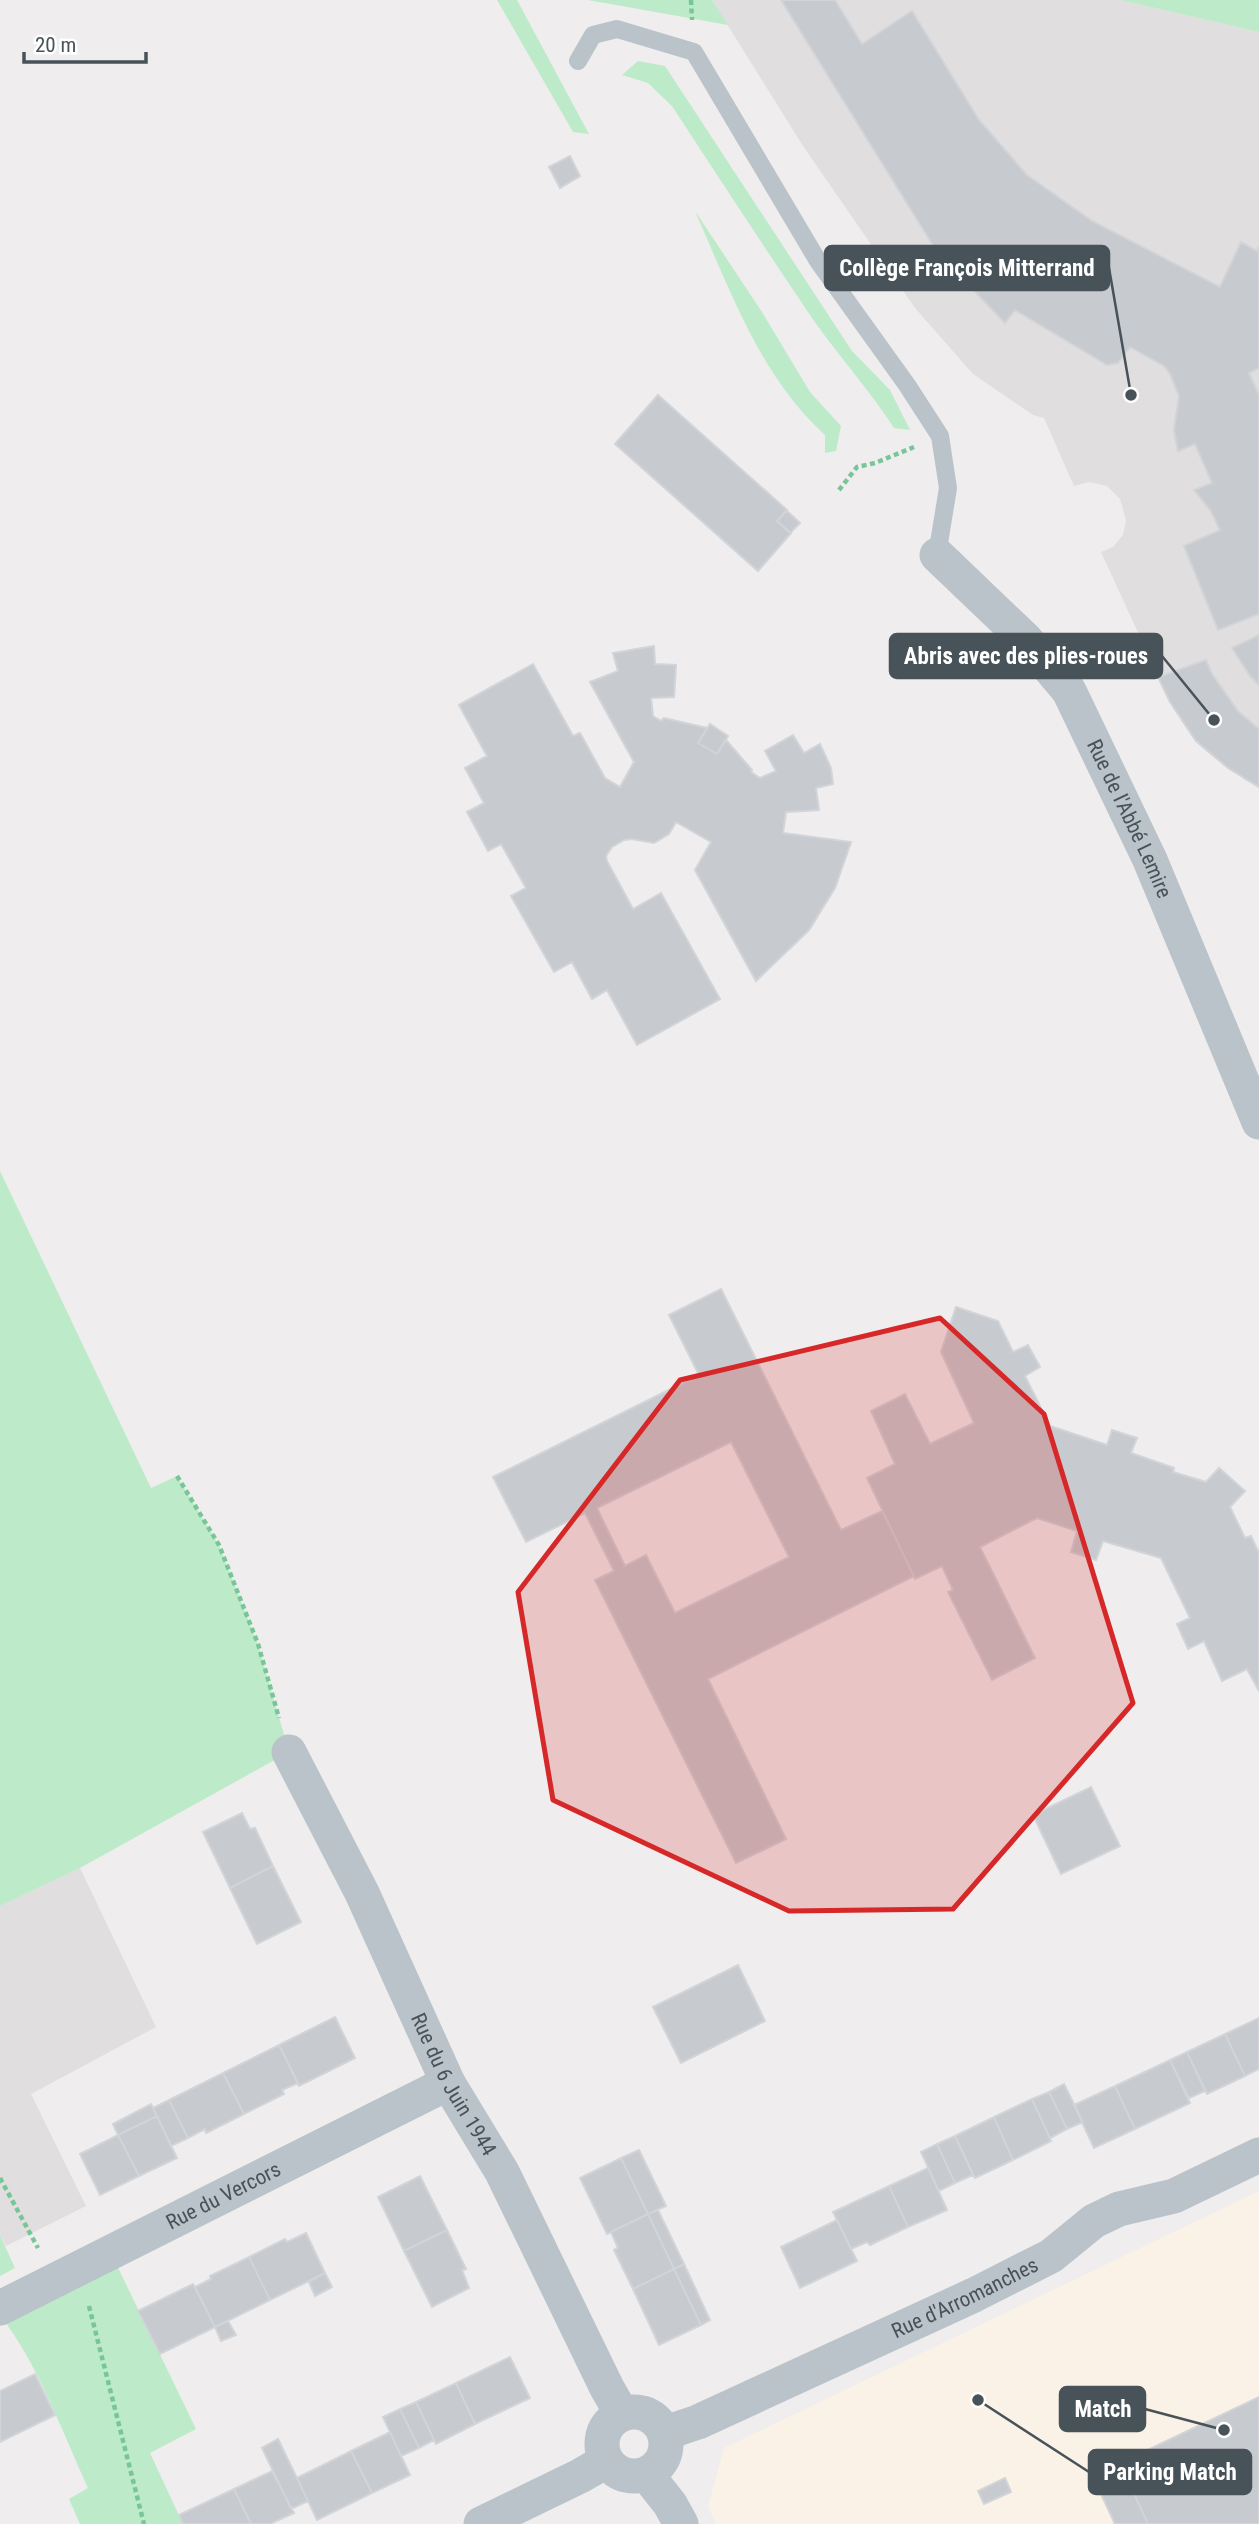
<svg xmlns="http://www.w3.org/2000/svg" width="1259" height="2524" font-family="'Roboto Condensed',sans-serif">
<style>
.commercial{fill:#faf2e6}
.education{fill:#e0dede}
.green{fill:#bdebca}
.building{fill:#c7cacf;stroke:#d1d4d8;stroke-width:2;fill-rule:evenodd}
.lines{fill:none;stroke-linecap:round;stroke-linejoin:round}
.path{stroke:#78c698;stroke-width:4.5;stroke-dasharray:5 3.5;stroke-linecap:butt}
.service{stroke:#b9c3c9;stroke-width:18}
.minor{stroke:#b9c3c9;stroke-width:35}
.marked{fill:#d62828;fill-opacity:0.2;stroke:#d62828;stroke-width:5;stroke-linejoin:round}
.labels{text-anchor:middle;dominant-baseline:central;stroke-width:6;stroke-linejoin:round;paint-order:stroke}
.street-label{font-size:21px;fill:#475259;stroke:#fff}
.leader{fill:none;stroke:#475259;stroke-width:2.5}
.callout-dot{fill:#475259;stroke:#fff;stroke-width:2.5}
.callout{fill:#475259;stroke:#475259;stroke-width:2.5}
.callout-label{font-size:23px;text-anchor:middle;font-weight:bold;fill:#fff}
</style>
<rect width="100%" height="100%" fill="#efeded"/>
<path class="commercial" d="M 1259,2191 L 1259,2524 L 716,2524 L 708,2507 L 724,2448 Z"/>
<path class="education" d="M 712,0 L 1120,0 L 1259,32 L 1259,787 L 1245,780 L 1206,751 L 1186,728 L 1170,702 L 1101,552 L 1113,547 L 1123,535 L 1126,520 L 1120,499 L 1107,486 L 1089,482 L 1074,486 L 1044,418 L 1033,415 L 973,374 L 915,308 L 803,146 Z
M 80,1868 L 156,2027 L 31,2094 L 86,2206 L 6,2246 L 0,2235 L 0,1906 Z"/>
<path class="green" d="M 497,0 L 517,0 L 589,134 L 573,132 Z
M 588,0 L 712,0 L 728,25 Z
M 1120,0 L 1259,0 L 1259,32 Z
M 638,61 L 665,66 L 852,351 L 890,390 L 910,430 L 894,428 C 870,391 840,357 814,321 C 766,250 719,178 672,106 L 648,83 L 622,75 Z
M 695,211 L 762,312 L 810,392 L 841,426 L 836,451 L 825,453 L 825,435 C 760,376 730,290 695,211 Z
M 0,1171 L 151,1488 L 177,1476 L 219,1545 L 258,1644 L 289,1752 L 80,1868 L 0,1906 Z
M 0,2235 L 15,2268 L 0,2276 Z
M 110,2251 L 196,2429 L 150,2453 L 183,2524 L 80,2524 L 69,2499 L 88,2488 C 62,2431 38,2364 0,2315 Z"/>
<path class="building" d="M 781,0 L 835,0 L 862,44 L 912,11 L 979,120 L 1027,175 L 1092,221 L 1220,287 L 1241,242 L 1257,251 L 1259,247 L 1259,368 L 1249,373 L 1259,395 L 1259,614 L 1218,630 L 1184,546 L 1220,530 L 1211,511 L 1194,490 L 1212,483 L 1195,444 L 1178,451 L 1174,430 L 1179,396 L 1170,374 L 1164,366 L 1130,347 L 1118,363 L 1107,365 L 1015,310 L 1005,323 L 937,252 Z
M 570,156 L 580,176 L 560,188 L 549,167 Z
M 658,395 L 787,510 L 777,521 L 791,533 L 758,571 L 615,444 Z
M 787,511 L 800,523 L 790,533 L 777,521 Z
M 1259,635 L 1259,685 L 1250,676 L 1232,648 Z
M 654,646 L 655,664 L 676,665 L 674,697 L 651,698 L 653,716 L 661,721 L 664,718 L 707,728 L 698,743 L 717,754 L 726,740 L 752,770 L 751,772 L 760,778 L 776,771 L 765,751 L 793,735 L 804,753 L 820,744 L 831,768 L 833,784 L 816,788 L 819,810 L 786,812 L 783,833 L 851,842 L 835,888 L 809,930 L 756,981 L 695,870 L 711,842 L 676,822 L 669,834 L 654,843 L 632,839 L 624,840 L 612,847 L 606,856 L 607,861 L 633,909 L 661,893 L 720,999 L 637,1045 L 607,990 L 592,999 L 572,962 L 554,972 L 511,896 L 526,888 L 501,844 L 488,851 L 467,812 L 484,803 L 465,768 L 487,756 L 459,705 L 533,664 L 573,736 L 580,733 L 605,778 L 620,787 L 634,762 L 590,682 L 618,671 L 613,653 Z
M 1206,660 L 1212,674 L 1238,711 L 1259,729 L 1259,787 L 1228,768 L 1196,741 L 1170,702 L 1158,677 Z
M 710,724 L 728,736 L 717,754 L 698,743 Z
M 721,1289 L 841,1530 L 882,1511 L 914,1576 L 708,1679 L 786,1839 L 736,1863 L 595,1580 L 614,1571 L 585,1513 L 526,1542 L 493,1477 L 699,1375 L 669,1315 ZM 731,1442 L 789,1557 L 675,1613 L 646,1555 L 625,1566 L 597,1508 Z
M 956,1307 L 998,1321 L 1013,1352 L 1028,1345 L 1040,1367 L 1025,1376 L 1050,1426 L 1107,1445 L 1112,1430 L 1137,1438 L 1131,1453 L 1174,1468 L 1173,1472 L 1206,1482 L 1219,1468 L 1245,1491 L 1230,1507 L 1245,1538 L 1251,1536 L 1259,1553 L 1259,1691 L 1247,1669 L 1222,1681 L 1204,1641 L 1188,1649 L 1177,1624 L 1190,1618 L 1161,1558 L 1103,1541 L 1096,1560 L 1071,1552 L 1077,1531 L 1037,1518 L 980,1547 L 1035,1658 L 992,1680 L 948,1592 L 953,1590 L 942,1566 L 915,1579 L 867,1478 L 895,1464 L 871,1411 L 905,1394 L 930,1444 L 974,1423 L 941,1352 Z
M 1091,1787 L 1120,1846 L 1061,1874 L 1033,1815 Z
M 242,1813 L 250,1829 L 255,1828 L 273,1866 L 230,1888 L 203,1832 Z
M 273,1866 L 301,1922 L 257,1944 L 230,1888 Z
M 738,1965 L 765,2021 L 681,2063 L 653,2007 Z
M 335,2017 L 355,2058 L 299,2086 L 279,2045 Z
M 1259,2018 L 1259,2069 L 1245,2076 L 1225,2034 Z
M 1225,2034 L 1245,2076 L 1207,2094 L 1187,2052 Z
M 279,2045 L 298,2083 L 282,2090 L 284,2094 L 244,2114 L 223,2073 Z
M 1187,2052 L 1205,2091 L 1189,2098 L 1170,2060 Z
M 1170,2060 L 1190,2103 L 1135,2129 L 1115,2086 Z
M 223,2073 L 244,2114 L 206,2133 L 205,2129 L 188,2138 L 169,2100 Z
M 1064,2084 L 1083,2122 L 1067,2129 L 1049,2092 Z
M 1115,2086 L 1135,2129 L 1094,2148 L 1074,2105 Z
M 1049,2092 L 1067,2129 L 1050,2138 L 1032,2099 Z
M 1032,2099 L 1051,2141 L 1013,2160 L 994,2117 Z
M 169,2100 L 188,2138 L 171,2146 L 153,2108 Z
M 151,2104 L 157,2116 L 118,2135 L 113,2124 Z
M 157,2116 L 177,2158 L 139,2176 L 118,2135 Z
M 994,2117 L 1013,2160 L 975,2178 L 955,2136 Z
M 118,2135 L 139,2176 L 100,2195 L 80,2154 Z
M 955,2136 L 973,2175 L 955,2183 L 937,2144 Z
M 937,2144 L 955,2183 L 939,2191 L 921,2152 Z
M 639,2150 L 666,2206 L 648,2214 L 621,2158 Z
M 621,2158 L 648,2214 L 607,2234 L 580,2178 Z
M 928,2168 L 947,2210 L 908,2227 L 889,2186 Z
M 420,2176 L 447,2230 L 404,2251 L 378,2197 Z
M 889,2186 L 908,2227 L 870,2245 L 867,2242 L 851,2249 L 833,2212 Z
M 658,2210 L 684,2264 L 674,2269 L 648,2214 Z
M 648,2214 L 674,2269 L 633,2289 L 614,2250 L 618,2248 L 611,2232 Z
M 837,2220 L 857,2261 L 800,2288 L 781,2247 Z
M 447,2230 L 466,2269 L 462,2270 L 469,2288 L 432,2307 L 404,2251 Z
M 306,2233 L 325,2273 L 270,2300 L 249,2257 L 285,2239 L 287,2242 Z
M 249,2257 L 270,2300 L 215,2327 L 195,2287 L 211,2279 L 210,2276 Z
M 684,2264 L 710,2320 L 701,2325 L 674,2269 Z
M 674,2269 L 701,2325 L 659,2345 L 633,2289 Z
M 325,2273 L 332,2287 L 315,2296 L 309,2282 Z
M 193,2284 L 215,2327 L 160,2354 L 138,2311 Z
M 228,2321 L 236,2335 L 221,2341 L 215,2327 Z
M 510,2357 L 530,2398 L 475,2424 L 456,2383 Z
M 35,2374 L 55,2415 L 0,2442 L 0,2391 Z
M 456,2383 L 475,2424 L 436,2444 L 416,2402 Z
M 1259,2397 L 1259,2524 L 1148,2524 L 1120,2463 Z
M 416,2402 L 434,2440 L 419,2448 L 400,2409 Z
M 400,2409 L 419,2448 L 401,2456 L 383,2417 Z
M 390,2432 L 410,2475 L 372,2493 L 351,2451 Z
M 278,2439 L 308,2501 L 291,2509 L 262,2448 Z
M 351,2451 L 372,2493 L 317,2520 L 297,2478 Z
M 1120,2463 L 1148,2524 L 1115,2524 L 1093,2477 Z
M 272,2471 L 294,2513 L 270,2524 L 251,2524 L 234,2489 Z
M 1005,2478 L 1011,2492 L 984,2504 L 978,2491 Z
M 234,2489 L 251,2524 L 183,2524 L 179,2515 Z"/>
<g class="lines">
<path class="path" d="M 691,0 L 692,20
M 839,490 L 857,467 L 875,463 L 914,447
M 177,1476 L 219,1545 L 258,1644 L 279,1718
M 0,2178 L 38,2248
M 89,2306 L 144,2524"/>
<path class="service" d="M 578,61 L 593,35 L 617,29 L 694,52 L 818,261 L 907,385 L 940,436 L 948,488 L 937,555"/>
<g class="minor">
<path id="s1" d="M 937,555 L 1026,640 L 1069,691 L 1150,860 L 1259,1122"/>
<path id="s2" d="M 289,1752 L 362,1893 L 448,2083 L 502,2172 L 607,2388 L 622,2414"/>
<path id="s3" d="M 0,2308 L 448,2083"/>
<circle cx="634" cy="2444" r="32"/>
<path id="s4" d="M 665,2433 L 698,2422 L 974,2295 L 1051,2256 L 1094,2221 L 1119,2209 L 1174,2196 L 1259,2155"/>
<path d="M 647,2475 L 670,2504 L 681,2524"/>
<path d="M 481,2524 L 580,2476 L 606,2461"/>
</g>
</g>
<path class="marked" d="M 940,1318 L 1044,1414 L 1133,1703 L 953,1909 L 789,1911 L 553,1800 L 518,1592 L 680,1380 Z"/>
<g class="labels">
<g class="street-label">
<text stroke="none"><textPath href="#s1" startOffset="331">Rue de l'Abbé Lemire</textPath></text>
<text stroke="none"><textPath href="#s2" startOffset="371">Rue du 6 Juin 1944</textPath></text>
<text stroke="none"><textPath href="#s3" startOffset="250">Rue du Vercors</textPath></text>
<text stroke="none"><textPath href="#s4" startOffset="329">Rue d'Arromanches</textPath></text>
</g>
</g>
<path class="leader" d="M1131 395L1109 268M1214 720L1162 656M1224 2430L1145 2409M978 2400L1089 2472"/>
<g class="callout-dot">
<circle cx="1131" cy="395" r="7"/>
<circle cx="1214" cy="720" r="7"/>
<circle cx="1224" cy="2430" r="7"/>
<circle cx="978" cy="2400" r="7"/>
</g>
<g class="callout">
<rect x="825" y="246" width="284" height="44" rx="7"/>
<rect x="890" y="634" width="272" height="44" rx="7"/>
<rect x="1060" y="2387" width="85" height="44" rx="7"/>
<rect x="1089" y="2450" width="162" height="44" rx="7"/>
</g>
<g class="callout-label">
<text x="967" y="276">Collège François Mitterrand</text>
<text x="1026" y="664">Abris avec des plies-roues</text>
<text x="1103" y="2417">Match</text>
<text x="1170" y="2480">Parking Match</text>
</g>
<path d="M24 52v10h122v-10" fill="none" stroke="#475259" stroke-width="3.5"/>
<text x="35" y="52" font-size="21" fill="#475259" stroke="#ffffff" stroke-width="5" paint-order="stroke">20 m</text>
</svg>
